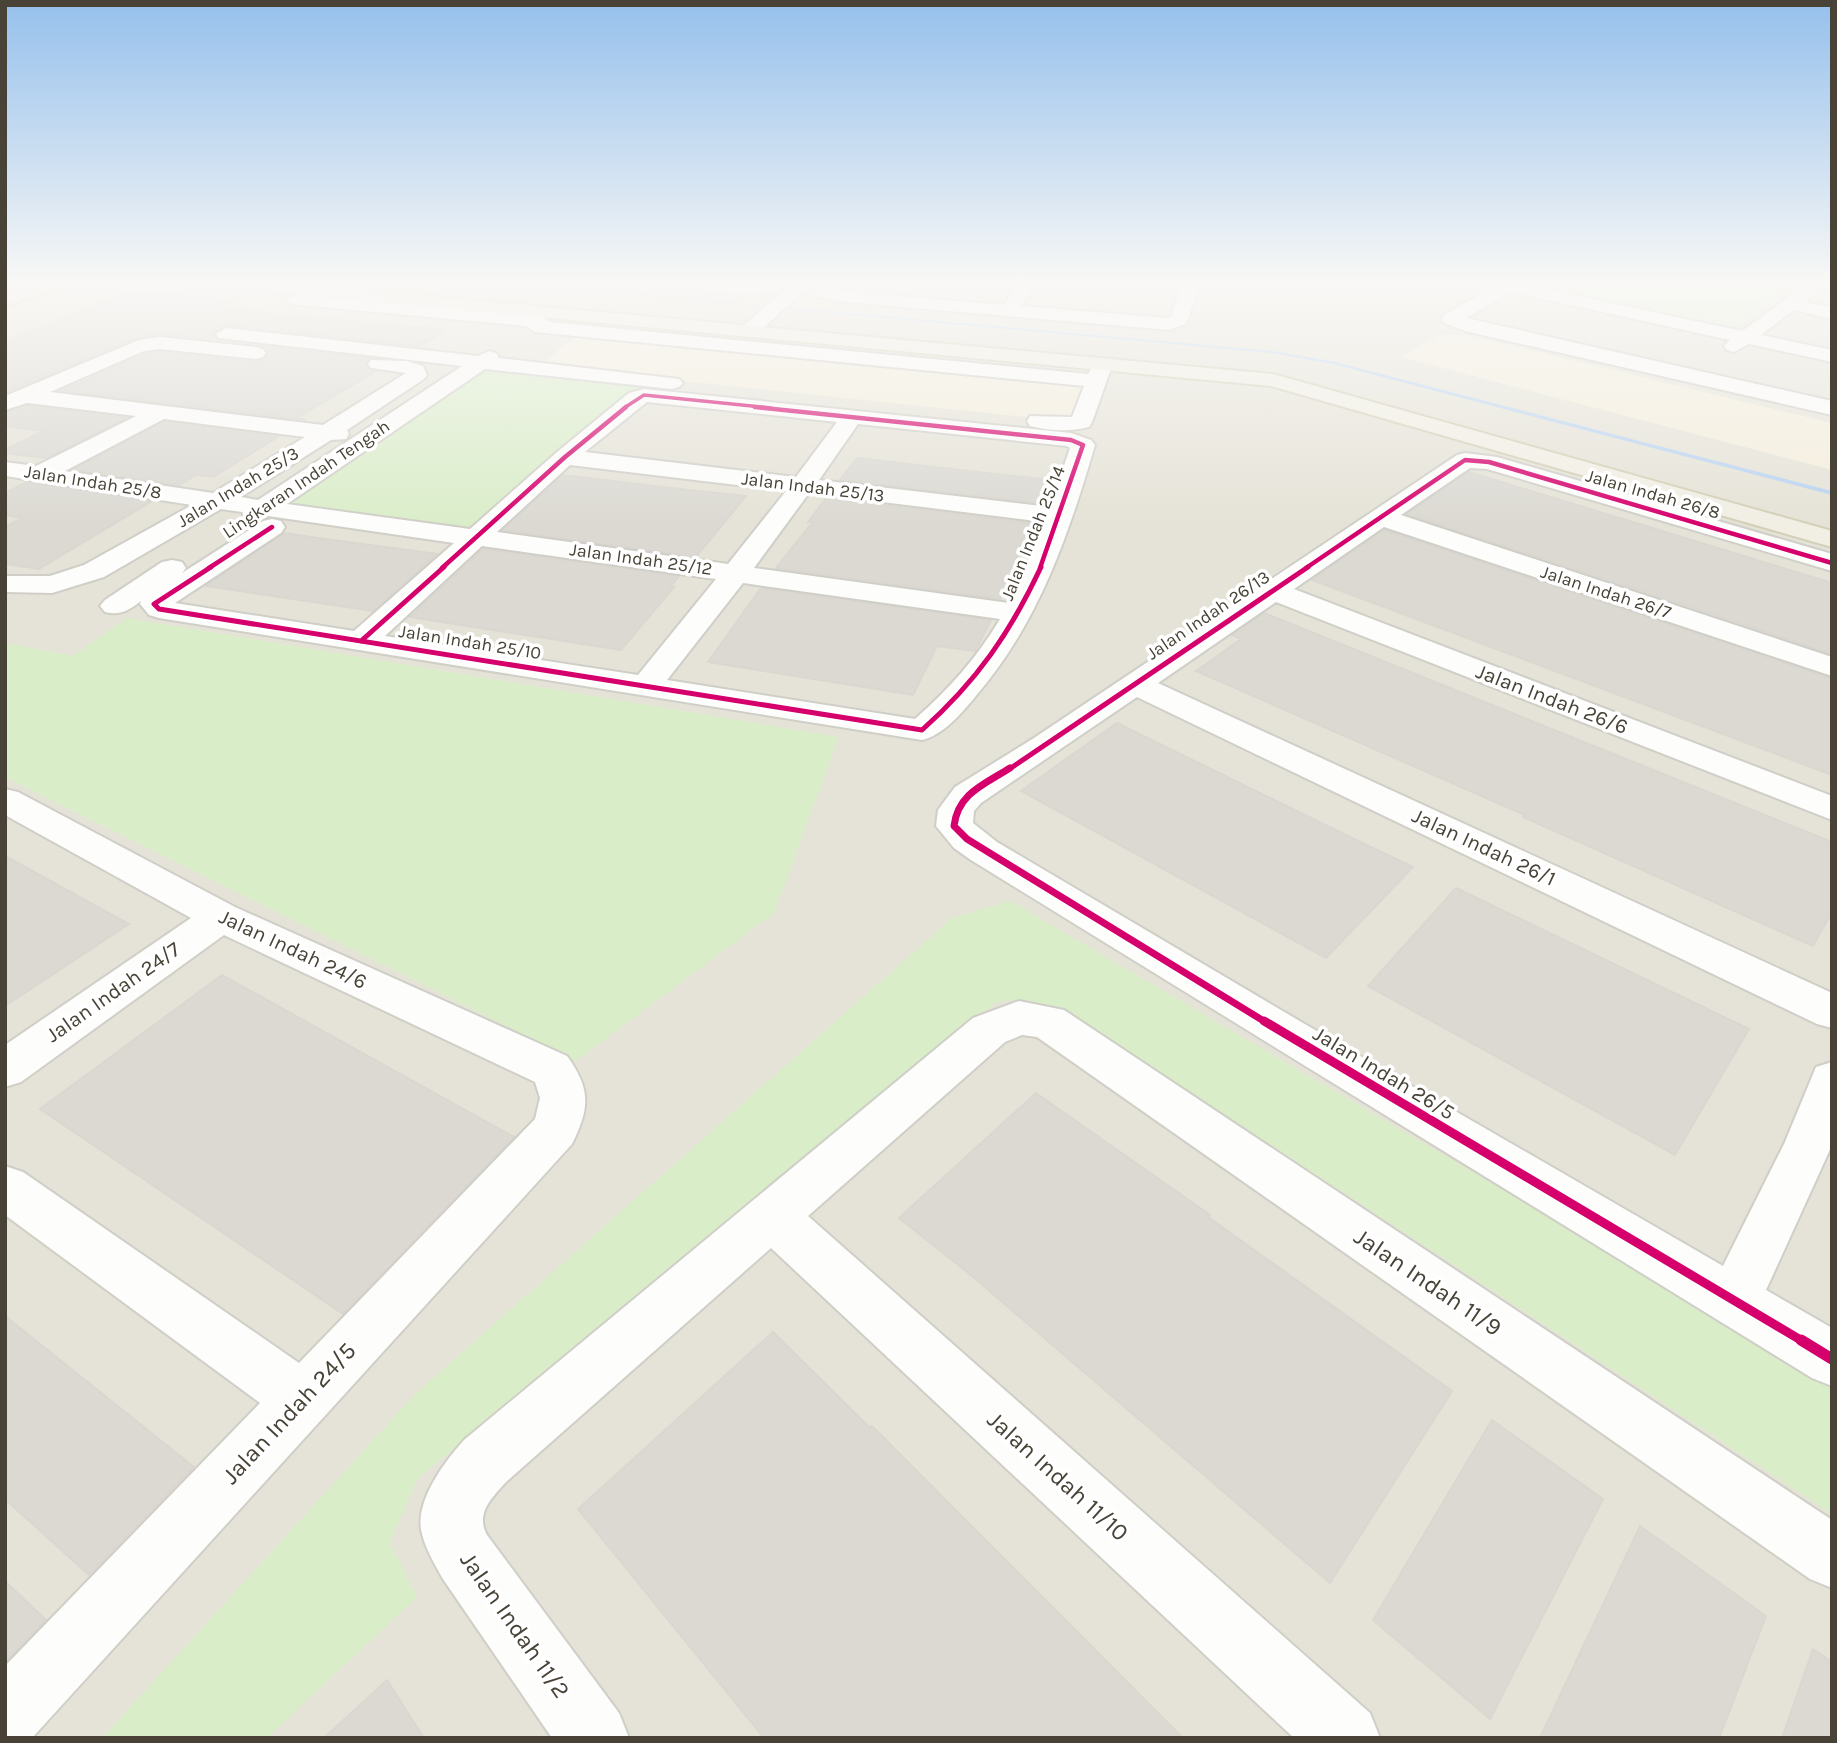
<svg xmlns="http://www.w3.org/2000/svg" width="1837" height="1743" font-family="Karla,sans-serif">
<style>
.residential{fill:#e5e3d7}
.commercial{fill:#f4eedc}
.green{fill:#daedc9}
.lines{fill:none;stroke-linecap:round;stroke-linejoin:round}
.stream{fill:#b9d3f1;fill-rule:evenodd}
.building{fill:#dbd9d2;stroke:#dad7d0;stroke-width:2}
.minor-casing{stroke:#cfcec7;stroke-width:4}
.major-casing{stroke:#d4cfb7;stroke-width:4}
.highway-casing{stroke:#cac1a5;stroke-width:4}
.minor{fill:#fdfdfc;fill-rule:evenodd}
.major{fill:#f1efe4;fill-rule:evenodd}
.highway{fill:#ece8d9;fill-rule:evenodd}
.cycleway-far5-casing{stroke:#fff;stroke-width:6}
.cycleway-far4-casing{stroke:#fff;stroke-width:7}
.cycleway-far3-casing{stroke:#fff;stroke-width:9}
.cycleway-far2-casing{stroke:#fff;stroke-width:11}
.cycleway-far1-casing{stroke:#fff;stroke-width:13}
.cycleway-casing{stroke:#fff;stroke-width:16}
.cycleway-far5{stroke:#d6006c;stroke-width:3.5}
.cycleway-far4{stroke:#d6006c;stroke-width:4.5}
.cycleway-far3{stroke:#d6006c;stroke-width:5}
.cycleway-far2{stroke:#d6006c;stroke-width:7}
.cycleway-far1{stroke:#d6006c;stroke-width:9}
.cycleway{stroke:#d6006c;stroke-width:11}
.labels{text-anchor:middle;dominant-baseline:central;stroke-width:7;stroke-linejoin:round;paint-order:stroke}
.far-street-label{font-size:18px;fill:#484336;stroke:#fff}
.street-label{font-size:21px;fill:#484336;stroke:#fff}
.near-street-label{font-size:24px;fill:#484336;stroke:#fff}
</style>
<rect width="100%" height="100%" fill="#f1f0ea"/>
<path class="residential" d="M 5,281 L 1832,281 L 1832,1738 L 5,1738 Z"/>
<path class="commercial" d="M 580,333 L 1088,383 L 1074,422 L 539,366 Z
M 1455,334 L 1471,336 L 1832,423 L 1832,470 L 1401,357 L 1439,335 Z"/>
<path class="green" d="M 1495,281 L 1796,281 L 1732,331 Z
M 481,362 L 654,382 L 474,537 L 263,508 Z
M 127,618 L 839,737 L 774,913 L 576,1061 L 5,777 L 5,643 L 73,656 Z
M 1010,901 L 1832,1382 L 1832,1514 L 1069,1012 L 1024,999 L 996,1002 L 417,1479 L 390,1543 L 417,1597 L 267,1738 L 102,1738 L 415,1394 L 952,918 Z"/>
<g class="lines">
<path class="stream" d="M 479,281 L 491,281 L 1272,351 L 1335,362 L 1832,491 L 1832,495 L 1333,364 L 1272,353 Z"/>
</g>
<path class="building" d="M 133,291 L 233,300 L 216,308 L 446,330 L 418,347 L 226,325 L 213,333 L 218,340 L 160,334 L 139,337 L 5,393 L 5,341 Z
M 260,345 L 370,358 L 366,366 L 376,371 L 297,418 L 306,420 L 60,391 L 145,354 L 160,352 L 257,362 L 265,359 L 269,353 Z
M 27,406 L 127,418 L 47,458 L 5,453 L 5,450 L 44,431 L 5,426 L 5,412 Z
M 164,422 L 280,436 L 213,477 L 196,475 L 179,485 L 73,470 Z
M 857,458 L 1003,475 L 1056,480 L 1046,504 L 840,480 Z
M 1469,472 L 1832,583 L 1832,654 L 1407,514 Z
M 563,475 L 680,489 L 746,496 L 696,557 L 503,530 Z
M 27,482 L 152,501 L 39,569 L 5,564 L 5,527 L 22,518 L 5,515 L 5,493 Z
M 826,498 L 1037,524 L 1012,587 L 1005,586 L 1000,599 L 776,568 L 813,522 L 808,522 Z
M 1384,530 L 1832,678 L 1832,775 L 1312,580 Z
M 284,533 L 318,538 L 437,554 L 373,611 L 206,586 Z
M 483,549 L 679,576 L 670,587 L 674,587 L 621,650 L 410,617 Z
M 761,588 L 991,620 L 975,651 L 937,646 L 913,695 L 708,662 Z
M 1264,613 L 1832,842 L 1832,912 L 1813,946 L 1523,817 L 1525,815 L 1196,671 L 1241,639 L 1232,635 Z
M 1117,723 L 1352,838 L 1413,867 L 1326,958 L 1021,791 Z
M 5,856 L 129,924 L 5,1006 Z
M 1456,888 L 1749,1029 L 1675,1155 L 1368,986 Z
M 222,975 L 514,1137 L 343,1314 L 40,1109 Z
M 1036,1093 L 1210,1215 L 1208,1217 L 1452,1391 L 1330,1583 L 972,1276 L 899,1218 Z
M 5,1316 L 194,1467 L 89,1575 L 5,1499 Z
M 773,1332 L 870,1428 L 872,1426 L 1183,1738 L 764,1738 L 578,1509 Z
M 1492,1420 L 1603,1499 L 1490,1719 L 1373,1620 Z
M 1640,1526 L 1766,1616 L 1719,1738 L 1540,1738 Z
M 5,1581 L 46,1620 L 5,1662 Z
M 1813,1649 L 1832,1662 L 1832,1738 L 1782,1738 Z
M 387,1680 L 424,1738 L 324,1738 Z"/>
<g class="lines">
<g class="minor-casing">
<path id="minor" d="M 665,281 L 791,281 C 771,304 702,289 674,286 Z
M 795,281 L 814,281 L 757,334 L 743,334 L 740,330 L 743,326 Z
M 823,281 L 841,281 L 834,290 L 837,291 L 1004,305 L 1020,281 L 1037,281 L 1021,306 L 1167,318 L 1171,317 L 1183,281 L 1200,281 L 1188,320 L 1186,324 L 1169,330 L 835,301 L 816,296 L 813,292 Z
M 1476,281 L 1508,281 L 1742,331 L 1811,281 L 1830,281 L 1805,302 L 1832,307 L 1832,319 L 1794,310 L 1761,335 L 1832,350 L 1832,362 L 1749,344 L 1734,352 L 1727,350 L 1724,346 L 1730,340 L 1511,292 L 1466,318 L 1832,401 L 1832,415 L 1465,331 L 1444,323 L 1442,319 L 1444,315 L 1492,288 L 1479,285 Z
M 296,295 L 541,316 L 550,322 L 1088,374 L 1096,359 L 1110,359 L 1113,363 L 1092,422 L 1089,427 C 1069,432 1050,431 1030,426 L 1027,421 L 1030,416 L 1072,417 L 1084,386 L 535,332 L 526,326 L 290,304 L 287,300 Z
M 226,328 L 478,356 L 489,351 L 496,353 L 499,358 L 679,379 L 683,383 L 679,387 L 672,389 L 485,369 L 287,504 L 470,529 L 557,452 L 629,393 L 644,389 L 1071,433 L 1091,440 L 1095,445 C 1068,537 1038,624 975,697 C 961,714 943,735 922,740 L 159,618 L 149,615 L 140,604 L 141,601 C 129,610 121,616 105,612 L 100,606 L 105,600 L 162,562 L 172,560 L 182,562 L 186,568 L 182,573 L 263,521 L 272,519 L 281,521 L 285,527 L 281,533 L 175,603 L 354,631 L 454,543 L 268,516 L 254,522 L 245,519 L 242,512 L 221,509 L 104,577 L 52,593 L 5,592 L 5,576 L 50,576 L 84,565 L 192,505 L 5,476 L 5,462 L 36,466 L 136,416 L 27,403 L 5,410 L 5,396 L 139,340 L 160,337 L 256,347 L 263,349 L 266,353 L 263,357 L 256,359 L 160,349 L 144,351 L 50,392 L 323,425 L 406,373 L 371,368 L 368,364 L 371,360 L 407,361 L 423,366 L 427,375 L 424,379 L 347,430 L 349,434 L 346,439 L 331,440 L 241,497 L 258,500 L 462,366 L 219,338 L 216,334 ZM 647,402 L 837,422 L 796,477 L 585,452 ZM 164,419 L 305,437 L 213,493 L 65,471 ZM 858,424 L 1067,446 L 1070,448 L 1050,507 L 819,480 ZM 570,465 L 786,491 L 728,564 L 497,532 ZM 809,493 L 1045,522 L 1009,603 L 754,568 ZM 482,546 L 716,579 L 638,675 L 385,636 ZM 743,583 L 1000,619 C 977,658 949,689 915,719 L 667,680 Z
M 1465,453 L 1497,457 L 1832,554 L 1832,571 L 1487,469 L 1470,468 L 1401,515 L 1832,657 L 1832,676 L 1384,527 L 1294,589 L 1832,796 L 1832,820 L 1276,602 L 1158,683 L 1832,993 L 1832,1028 L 1817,1024 L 1137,697 L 981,803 L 974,811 L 973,823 L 997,842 L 1303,1023 L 1723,1266 L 1785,1142 L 1816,1067 L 1832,1062 L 1832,1145 L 1766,1290 L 1832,1328 L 1832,1386 L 1812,1378 L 971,860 L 954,848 L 936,826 L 938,810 L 955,787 L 1034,738 L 1457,455 Z
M 5,789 L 18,792 L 235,907 L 567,1056 C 591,1089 590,1108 572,1144 L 32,1738 L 5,1738 L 5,1666 L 260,1403 L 5,1215 L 5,1166 L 23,1172 L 299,1363 L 535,1119 L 540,1098 L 535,1082 L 224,935 L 21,1082 L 5,1087 L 5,1045 L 191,918 L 5,815 Z
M 1019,1001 L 1064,1010 L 1832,1520 L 1832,1588 L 1810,1579 L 1037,1037 L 1022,1035 L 1005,1042 L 808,1216 L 1370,1713 L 1380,1738 L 1294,1738 L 771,1248 L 506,1482 C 492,1498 475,1513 487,1535 L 619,1713 L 629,1738 L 552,1738 L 443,1579 C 435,1565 426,1550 422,1534 C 413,1503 445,1461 464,1440 L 973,1018 Z"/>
</g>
<g class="major-casing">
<path id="major" d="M 201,281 L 264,281 L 1273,374 L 1832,531 L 1832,547 L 1271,386 L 210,286 Z"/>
</g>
<g class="highway-casing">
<path id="highway" d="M 45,281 L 69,281 L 66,285 L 5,306 L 5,295 Z"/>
</g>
<use href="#minor" class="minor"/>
<use href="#major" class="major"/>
<use href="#highway" class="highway"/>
<g class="cycleway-far5-casing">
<path id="cycleway-far5" d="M 624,408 L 644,395 L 771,408"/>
</g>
<g class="cycleway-far4-casing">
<path id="cycleway-far4" d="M 755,407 L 1071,440 L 1083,445 L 1040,568
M 209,568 L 272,527
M 442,568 L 565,457 L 626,407
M 1306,568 L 1465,460 L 1489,462 L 1832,563"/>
</g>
<g class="cycleway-far3-casing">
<path id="cycleway-far3" d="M 211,567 L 154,604 L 159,609 L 922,730 C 977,681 1010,633 1041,567
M 361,641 L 444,567
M 1008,770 L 1308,567"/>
</g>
<g class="cycleway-far2-casing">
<path id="cycleway-far2" d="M 1010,768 C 985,784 958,793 954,826 L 967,839 L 1267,1023"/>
</g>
<g class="cycleway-far1-casing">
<path id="cycleway-far1" d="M 1264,1021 L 1804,1342"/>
</g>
<g class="cycleway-casing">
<path id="cycleway" d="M 1801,1340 L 1832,1359"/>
</g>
<use href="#cycleway-far5" class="cycleway-far5"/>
<use href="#cycleway-far4" class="cycleway-far4"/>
<use href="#cycleway-far3" class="cycleway-far3"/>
<use href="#cycleway-far2" class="cycleway-far2"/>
<use href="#cycleway-far1" class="cycleway-far1"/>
<use href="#cycleway" class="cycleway"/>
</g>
<linearGradient id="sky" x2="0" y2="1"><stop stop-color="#95c0ec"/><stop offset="0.54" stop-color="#f9f8f6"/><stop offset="1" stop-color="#f9f8f6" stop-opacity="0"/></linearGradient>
<rect width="1837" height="525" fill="url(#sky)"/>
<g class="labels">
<g class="far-street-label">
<text transform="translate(306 479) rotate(-34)">Lingkaran Indah Tengah</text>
<text transform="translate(93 482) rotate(9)">Jalan Indah 25/8</text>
<text transform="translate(238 487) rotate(-31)">Jalan Indah 25/3</text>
<text transform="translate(813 487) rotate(7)">Jalan Indah 25/13</text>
<text transform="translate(1653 494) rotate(16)">Jalan Indah 26/8</text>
<text transform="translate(1033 533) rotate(-68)">Jalan Indah 25/14</text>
<text transform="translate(641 559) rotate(8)">Jalan Indah 25/12</text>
<text transform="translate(1606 592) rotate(18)">Jalan Indah 26/7</text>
<text transform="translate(1208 615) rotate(-34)">Jalan Indah 26/13</text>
<text transform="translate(470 642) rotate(9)">Jalan Indah 25/10</text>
</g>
<g class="street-label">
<text transform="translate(1552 699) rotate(21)">Jalan Indah 26/6</text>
<text transform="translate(1484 847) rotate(25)">Jalan Indah 26/1</text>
<text transform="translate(293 949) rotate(25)">Jalan Indah 24/6</text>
<text transform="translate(113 992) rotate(-35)">Jalan Indah 24/7</text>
<text transform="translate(1384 1073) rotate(31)">Jalan Indah 26/5</text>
</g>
<g class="near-street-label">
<text transform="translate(1428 1282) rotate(34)">Jalan Indah 11/9</text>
<text transform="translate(289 1413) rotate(-47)">Jalan Indah 24/5</text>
<text transform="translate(1058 1476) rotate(42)">Jalan Indah 11/10</text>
<text transform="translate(515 1625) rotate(55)">Jalan Indah 11/2</text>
</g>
</g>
<rect width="1837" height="1743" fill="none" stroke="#484336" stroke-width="14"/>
</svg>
